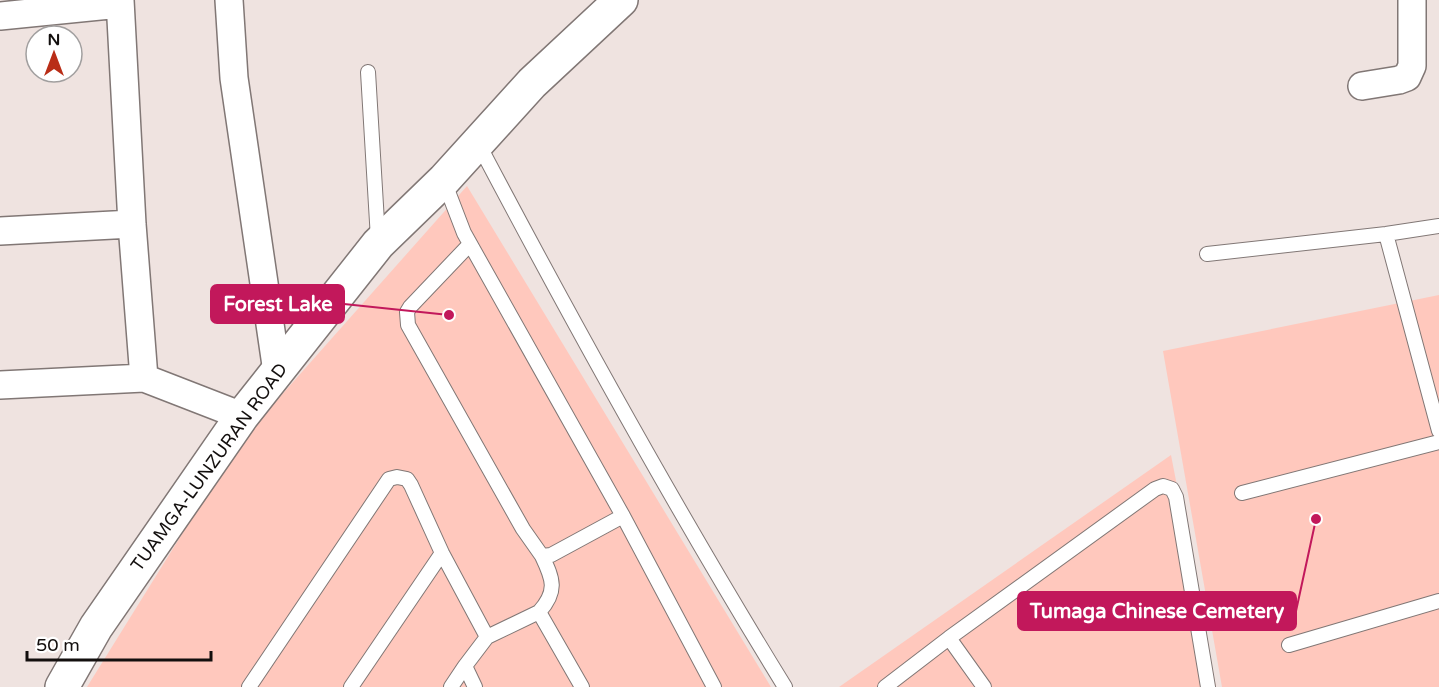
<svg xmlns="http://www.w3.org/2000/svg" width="1439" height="687" font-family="'Varela Round',sans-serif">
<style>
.green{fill:#ffc8bd}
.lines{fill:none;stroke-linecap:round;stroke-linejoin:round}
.lane-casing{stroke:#817775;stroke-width:16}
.street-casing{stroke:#817775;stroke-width:30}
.secondary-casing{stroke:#817775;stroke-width:36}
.lane{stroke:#fff;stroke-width:14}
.street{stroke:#fff;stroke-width:27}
.secondary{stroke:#fff;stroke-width:33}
.labels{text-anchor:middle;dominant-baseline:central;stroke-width:6;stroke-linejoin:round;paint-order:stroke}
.street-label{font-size:18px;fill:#130f0e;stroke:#fff}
.leader{fill:none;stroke:#c2185b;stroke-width:2}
.callout-dot{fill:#c2185b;stroke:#fff;stroke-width:2}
.callout{fill:#c2185b;stroke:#c2185b;stroke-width:2}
.callout-label{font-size:20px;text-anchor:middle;font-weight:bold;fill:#fff}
</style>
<rect width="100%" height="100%" fill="#efe3e0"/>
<path class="green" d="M 467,186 L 771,687 L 87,687 L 238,444 Z
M 1439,295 L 1439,687 L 1222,687 L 1163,351 Z
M 1171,455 L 1216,687 L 839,687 Z"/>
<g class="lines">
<g class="lane-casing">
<path id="lane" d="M 368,72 L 378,239
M 478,143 C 575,327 676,510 785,687
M 444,181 L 464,233 L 623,516 L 714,687
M 1386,234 L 1439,431
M 470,244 L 410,307 L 407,312 L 408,325 L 523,529 L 542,556 L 551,555 L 623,516
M 1207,254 L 1386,234 L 1439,226
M 1242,493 L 1439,442
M 539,612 C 558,591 553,579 542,556
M 949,638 L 984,687
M 1289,645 L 1439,601
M 465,666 L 475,687
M 249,687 L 389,479 L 397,477 L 407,479 L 411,485 L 442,553 L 487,637
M 351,687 L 442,553
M 451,687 L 465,666 L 487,637 L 539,612 L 582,687
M 885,687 L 949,638 L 1155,489 L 1163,486 L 1172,489 L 1176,497 L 1208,687"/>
</g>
<g class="street-casing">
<path id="street" d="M 120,0 L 132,224 L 144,378
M 229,0 L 234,78 L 277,372
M 0,16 L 120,4
M 1362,86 L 1399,80 L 1407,77 L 1412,66 L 1412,0
M 0,231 L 132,224
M 0,385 L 144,378 L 242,416"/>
</g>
<g class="secondary-casing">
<path id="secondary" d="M 62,687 L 96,627 L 242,416 L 378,244 L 444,180 L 532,83 L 621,0"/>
</g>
<use href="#lane" class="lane"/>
<use href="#street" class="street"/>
<use href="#secondary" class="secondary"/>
</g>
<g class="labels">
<g class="street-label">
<text transform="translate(209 467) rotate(-54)">TUAMGA-LUNZURAN ROAD</text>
</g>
</g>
<path class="leader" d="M449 315L344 304M1316 519L1296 611"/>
<g class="callout-dot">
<circle cx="449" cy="315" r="6"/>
<circle cx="1316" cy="519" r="6"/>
</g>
<g class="callout">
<rect x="211" y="285" width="133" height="38" rx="6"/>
<rect x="1018" y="592" width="278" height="38" rx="6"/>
</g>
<g class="callout-label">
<text x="278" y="311">Forest Lake</text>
<text x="1157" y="618">Tumaga Chinese Cemetery</text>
</g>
<g transform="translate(54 54)"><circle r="28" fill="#ffffff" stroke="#a19f9f" stroke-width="1.5"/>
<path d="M0-4.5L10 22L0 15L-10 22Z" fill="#b92d17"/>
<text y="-9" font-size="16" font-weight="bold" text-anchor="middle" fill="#130f0e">N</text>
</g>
<path d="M27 651v9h184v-9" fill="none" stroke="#130f0e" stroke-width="3"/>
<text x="36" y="651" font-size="18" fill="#130f0e" stroke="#ffffff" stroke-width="4.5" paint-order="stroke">50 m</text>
</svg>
